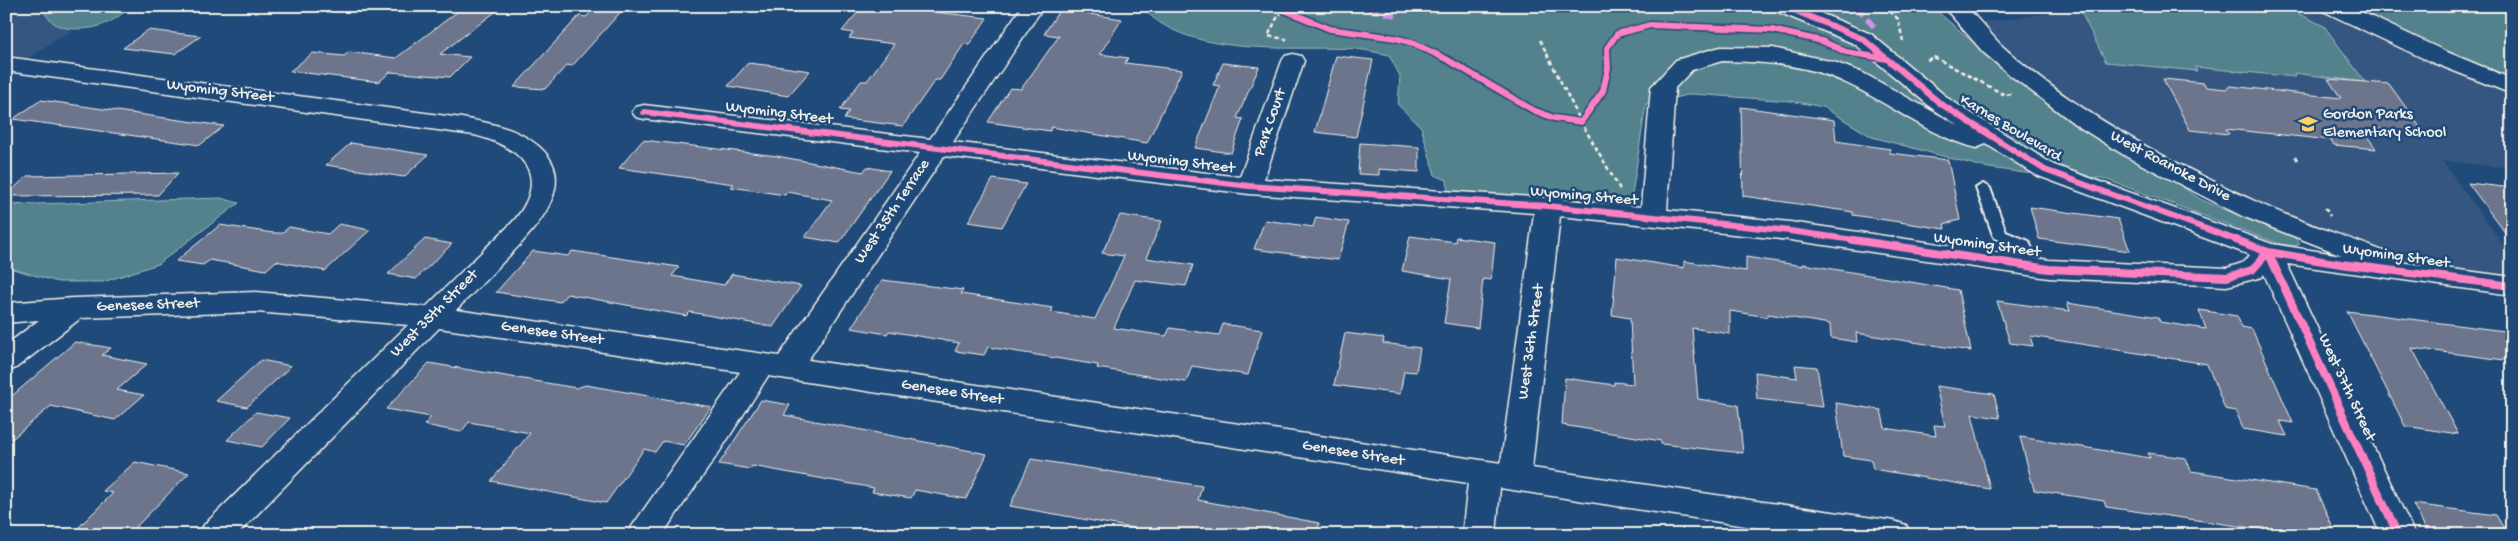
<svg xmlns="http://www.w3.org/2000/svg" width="2518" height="541" font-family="'Gochi Hand',sans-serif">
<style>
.built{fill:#365780}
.green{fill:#52828d;stroke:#a3baba}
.building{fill:#6d758d;stroke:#f4f1e8}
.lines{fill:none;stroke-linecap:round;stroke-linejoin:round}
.lane-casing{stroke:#f4f1e8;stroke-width:4}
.street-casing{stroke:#f4f1e8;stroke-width:3}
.path{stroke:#f4f1e8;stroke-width:2.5;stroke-dasharray:4.5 3;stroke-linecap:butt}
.lane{fill:#1f4a7a;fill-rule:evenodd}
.street{fill:#1f4a7a;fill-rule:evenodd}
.quiet{stroke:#d193ec;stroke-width:5.5;stroke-dasharray:11 5.5;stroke-linecap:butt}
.cycleway-far1-casing{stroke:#1f4a7a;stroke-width:9}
.cycleway-casing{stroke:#1f4a7a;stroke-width:11}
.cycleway-far1{stroke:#ff80c0;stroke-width:6}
.cycleway{stroke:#ff80c0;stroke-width:8}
.labels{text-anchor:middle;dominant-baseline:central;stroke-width:5;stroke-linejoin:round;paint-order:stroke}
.street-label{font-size:16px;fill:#f4f1e8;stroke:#1f4a7a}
.poi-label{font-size:16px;fill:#f4f1e8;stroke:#1f4a7a;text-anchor:start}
</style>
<rect width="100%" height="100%" fill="#1f4a7a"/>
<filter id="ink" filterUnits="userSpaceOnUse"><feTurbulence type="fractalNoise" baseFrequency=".02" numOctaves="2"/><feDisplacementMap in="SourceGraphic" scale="10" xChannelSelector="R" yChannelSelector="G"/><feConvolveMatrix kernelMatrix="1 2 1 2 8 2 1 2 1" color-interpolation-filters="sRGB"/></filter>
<g filter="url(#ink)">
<path class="built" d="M 6,6 L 40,6 L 49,19 L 61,27 L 75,28 L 28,58 L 6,55 Z
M 2103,6 L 2321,6 L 2512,93 L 2512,168 L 2442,161 L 2512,257 L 2512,277 L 2425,266 L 2353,246 L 2147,152 L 2063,97 L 2011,56 L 1977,23 Z"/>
<path class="green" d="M 40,6 L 130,6 C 114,25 87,33 62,27 C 52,25 45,14 40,6 Z
M 1141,6 L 1931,6 L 2009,73 L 2085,120 L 2200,199 L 2254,222 L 2293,236 L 2300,244 L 2295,246 L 2280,244 L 2102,178 L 2025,173 L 1983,167 L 1872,137 L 1823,107 L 1791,101 L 1692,94 L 1646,104 L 1630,208 L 1566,197 L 1448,194 L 1447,180 L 1435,175 L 1421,127 L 1398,105 L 1400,76 L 1389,55 C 1378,53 1367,50 1356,49 C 1293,45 1187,60 1141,6 Z
M 2125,6 L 2283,6 L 2324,26 L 2365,82 L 2294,73 L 2295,77 L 2195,67 L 2197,71 L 2106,62 L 2081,12 Z
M 2344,6 L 2512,6 L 2512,80 L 2387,29 Z
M 220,198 L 239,203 L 158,264 L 103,282 L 58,282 L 6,267 L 6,205 Z"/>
<path class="building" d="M 465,6 L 503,6 L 440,54 L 470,57 L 450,77 L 390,72 L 379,82 L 290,71 L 313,53 L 344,56 L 349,52 L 396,58 Z
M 598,6 L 626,6 L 572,66 L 567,65 L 545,89 L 514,87 L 579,16 L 586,17 Z
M 863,6 L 883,6 L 987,18 L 969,45 L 964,44 L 940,80 L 935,80 L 903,126 L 844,119 L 849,111 L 840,110 L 861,81 L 867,81 L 894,44 L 849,38 L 853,33 L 842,31 Z
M 1062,6 L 1087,6 L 1083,13 L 1122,19 L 1100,54 L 1128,58 L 1125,63 L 1182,70 L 1147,143 L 1051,127 L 1050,131 L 988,122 L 1010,88 L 1021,89 L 1059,36 L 1044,34 Z
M 148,30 L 201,36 L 175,54 L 123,48 Z
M 1336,56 L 1373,60 L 1356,137 L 1315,132 Z
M 748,63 L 783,67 L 810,71 L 788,96 L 728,86 Z
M 1223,63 L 1259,67 L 1237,118 L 1243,119 L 1231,153 L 1195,148 L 1220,86 L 1213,85 Z
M 2163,79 L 2204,83 L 2206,87 L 2226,89 L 2230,86 L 2341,98 L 2328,79 L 2389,84 L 2425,134 L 2377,129 L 2380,134 L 2365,133 L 2376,149 L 2334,145 L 2331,140 L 2226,129 L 2229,134 L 2190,130 Z
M 41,100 L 165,118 L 224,126 L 200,145 L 13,119 Z
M 1741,107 L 1834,120 L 1836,141 L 1890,149 L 1890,153 L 1948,160 L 1960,220 L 1944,224 L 1945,229 L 1853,215 L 1853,212 L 1743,196 Z
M 643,140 L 777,156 L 863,172 L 867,167 L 890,171 L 839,243 L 805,237 L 832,200 L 787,192 L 785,195 L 731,187 L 734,184 L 619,168 Z
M 351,143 L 428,155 L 404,177 L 326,165 Z
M 1360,143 L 1419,147 L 1419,172 L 1379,169 L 1379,175 L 1358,174 Z
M 178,173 L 158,195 L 6,196 L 27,176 Z
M 993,179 L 1026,184 L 1002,227 L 968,222 Z
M 2468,183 L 2512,188 L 2512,242 Z
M 2030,207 L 2118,219 L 2130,251 L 2039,239 Z
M 1120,215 L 1162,221 L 1146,258 L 1193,265 L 1186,286 L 1135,280 L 1114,328 L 1166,336 L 1170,328 L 1219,335 L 1223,324 L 1262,330 L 1248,375 L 1192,366 L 1186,382 L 1097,368 L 1098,365 L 988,347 L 984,355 L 955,351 L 959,343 L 889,331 L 887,334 L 851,328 L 882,280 L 963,290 L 961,294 L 1053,308 L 1051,312 L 1095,319 L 1124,256 L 1102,253 Z
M 1316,217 L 1349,222 L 1338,260 L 1254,249 L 1265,220 L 1313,227 Z
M 339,224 L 370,230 L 325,271 L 276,261 L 266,270 L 210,260 L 203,265 L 176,261 L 220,225 L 273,233 L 282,233 L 289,227 L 328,234 Z
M 1410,236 L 1455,242 L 1456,237 L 1495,242 L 1491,280 L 1483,279 L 1478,328 L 1444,323 L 1451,279 L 1402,271 Z
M 425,239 L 452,244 L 416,279 L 388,274 Z
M 533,251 L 568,256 L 572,251 L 679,267 L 672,276 L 724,285 L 732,274 L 801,286 L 773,327 L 690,312 L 686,316 L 567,294 L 560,302 L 496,292 Z
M 1617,257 L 1684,268 L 1684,261 L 1746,271 L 1746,257 L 1803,266 L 1803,264 L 1958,290 L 1971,351 L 1856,333 L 1857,342 L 1831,338 L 1830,324 L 1768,314 L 1768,317 L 1730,311 L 1730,334 L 1692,328 L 1698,399 L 1738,405 L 1743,453 L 1661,444 L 1661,441 L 1562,425 L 1565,378 L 1614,385 L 1614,382 L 1633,384 L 1630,318 L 1612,315 Z
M 1997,301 L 2070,311 L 2067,303 L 2158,317 L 2160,322 L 2206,329 L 2199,310 L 2237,316 L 2242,327 L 2252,329 L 2293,423 L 2280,421 L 2287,436 L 2243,429 L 2236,411 L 2225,409 L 2207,364 L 2030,336 L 2033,346 L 2010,343 Z
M 2347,311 L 2512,332 L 2512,361 L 2412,348 L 2458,434 L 2405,426 Z
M 1345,333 L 1384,338 L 1383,343 L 1420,348 L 1416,372 L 1404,371 L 1400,394 L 1334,385 Z
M 75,342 L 111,348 L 102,355 L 147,364 L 117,390 L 144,395 L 115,420 L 51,406 L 6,444 L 6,401 Z
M 261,360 L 291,366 L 247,407 L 216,401 Z
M 429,363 L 576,388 L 586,385 L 711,407 L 684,445 L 663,441 L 655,452 L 644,449 L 606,503 L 491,481 L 530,433 L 469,422 L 461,432 L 424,425 L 431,417 L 386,409 Z
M 1795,365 L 1817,367 L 1823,407 L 1757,399 L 1755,372 L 1797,378 Z
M 1936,386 L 1994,394 L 2000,418 L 1972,414 L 1990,489 L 1873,469 L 1871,460 L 1843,456 L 1836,403 L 1881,410 L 1885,428 L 1936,436 L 1934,425 L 1945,426 Z
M 761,400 L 790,405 L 784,415 L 987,454 L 966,499 L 915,490 L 911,498 L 872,492 L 874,488 L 752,466 L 750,469 L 719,464 Z
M 256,412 L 290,418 L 262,447 L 227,440 Z
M 2020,437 L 2150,458 L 2148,453 L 2186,458 L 2191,471 L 2316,490 L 2336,535 L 2300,535 L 2148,513 L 2106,507 L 2104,501 L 2034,490 Z
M 1031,459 L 1202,486 L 1198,500 L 1319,523 L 1318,535 L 1148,535 L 1149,531 L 1010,506 Z
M 135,462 L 189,473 L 128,535 L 71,535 L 113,493 L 103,491 Z
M 2413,504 L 2496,515 L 2508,535 L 2429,535 Z"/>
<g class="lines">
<g class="lane-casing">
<path id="lane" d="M 1983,184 L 1990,188 L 2006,232 L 2029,241 L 2038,266 L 2036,270 L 2026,270 L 2018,247 L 1995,238 L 1993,235 L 1976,188 Z"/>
</g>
<g class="street-casing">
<path id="street" d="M 1022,6 L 1044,6 L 953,142 L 1240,177 L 1282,61 L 1285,56 L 1293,54 L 1301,56 L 1304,61 L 1264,179 L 1548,198 L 1641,207 L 1651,87 L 1676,60 L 1713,49 L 1721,47 L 1773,48 L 1834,62 L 1863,73 L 1959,126 L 1933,109 L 1855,44 L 1776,11 L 1773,6 L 1803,6 L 1871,34 L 1949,99 L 2054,165 L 2272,244 L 2342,255 L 2242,216 L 2127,157 L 2076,125 L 2010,75 L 1983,52 L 1943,6 L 1966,6 C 1977,18 1988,31 1999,43 C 2071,110 2170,162 2259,203 C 2299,222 2342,235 2383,251 L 2387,257 L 2384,260 L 2512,277 L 2512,295 L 2287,264 L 2415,535 L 2381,535 L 2264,274 L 2262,277 L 2227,286 L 2049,278 L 1790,240 L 1560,216 L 1532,468 L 1894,521 L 1906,525 L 1911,535 L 1804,535 L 1500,488 L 1496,535 L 1462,535 L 1468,483 L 768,376 L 722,448 L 662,535 L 626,535 L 740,372 L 439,328 L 237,535 L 199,535 L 204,525 L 408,325 L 256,312 L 81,318 L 16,368 L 6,372 L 6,345 L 39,320 L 6,323 L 6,303 L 74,298 L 256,292 L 426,307 C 444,289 462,271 481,253 C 492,241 506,230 516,218 C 551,173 519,146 474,135 L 6,71 L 6,57 L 462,118 C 484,122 508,126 527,138 C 589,175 537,228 504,261 C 488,278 472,294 456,310 L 779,356 L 920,153 L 644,119 L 636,117 L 632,112 L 636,107 L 644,105 L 930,139 ZM 1722,61 C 1766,62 1806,64 1846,83 C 1890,103 1928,136 1976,148 L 1986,144 L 2036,175 L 2250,255 L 2242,263 L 2227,268 L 2049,260 L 1790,222 L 1667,210 L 1675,88 L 1692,70 ZM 944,156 L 1249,194 L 1534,213 L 1501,463 L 808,360 Z
M 2320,6 L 2349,6 L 2447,52 L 2512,79 L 2512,94 L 2431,62 L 2323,11 Z"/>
</g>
<path class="path" d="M 1884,6 L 1898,19 L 1903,41
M 1540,40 L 1581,122 L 1621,191
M 1285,41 L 1286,39 L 1268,36 L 1277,18 L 1288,6
M 1927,60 L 1934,57 L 2005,95 L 2011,94
M 2295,156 L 2298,162
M 2325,208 L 2330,216"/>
<use href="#lane" class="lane"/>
<use href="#street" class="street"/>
<path class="quiet" d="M 1352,6 L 1395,15 L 1404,6
M 1856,6 L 1875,28"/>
<g class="cycleway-far1-casing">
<path id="cycleway-far1" d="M 1275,6 L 1330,29 L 1395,38 L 1413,43 L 1448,60 L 1533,110 L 1554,118 L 1581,122 L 1603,91 L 1608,68 L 1607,48 L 1617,34 L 1650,25 L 1772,30 L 1822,41 L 1846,52 L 1887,59
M 1784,6 L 1863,39 L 1941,104 L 2045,170 L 2239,241
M 644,112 L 1249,186 L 1548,206 L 1790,231 L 1861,241"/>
</g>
<g class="cycleway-casing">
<path id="cycleway" d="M 1853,240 L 2049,269 L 2227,277 L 2252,270 L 2268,252
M 2236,240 L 2268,252 L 2341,264 L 2512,286
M 2268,252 L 2398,535"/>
</g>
<use href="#cycleway-far1" class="cycleway-far1"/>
<use href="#cycleway" class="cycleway"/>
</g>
</g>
<defs>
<g id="school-bare" transform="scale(1.5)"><path d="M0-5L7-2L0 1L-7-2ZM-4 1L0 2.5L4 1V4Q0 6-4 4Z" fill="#ffd166" stroke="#1f4a7a" stroke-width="2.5" paint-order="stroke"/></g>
</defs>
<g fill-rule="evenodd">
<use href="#school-bare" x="2308" y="124"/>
</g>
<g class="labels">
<g class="street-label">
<text transform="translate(220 92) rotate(7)">Wyoming Street</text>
<text transform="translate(779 114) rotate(7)">Wyoming Street</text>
<text transform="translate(1271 123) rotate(-71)">Park Court</text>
<text transform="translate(2010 129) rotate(31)">Karnes Boulevard</text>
<text transform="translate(1181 163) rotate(7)">Wyoming Street</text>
<text transform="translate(2170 167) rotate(28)">West Roanoke Drive</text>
<text transform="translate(1584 197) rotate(5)">Wyoming Street</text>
<text transform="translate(893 212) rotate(-56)">West 35th Terrace</text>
<text transform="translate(1987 246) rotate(8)">Wyoming Street</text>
<text transform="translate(2396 257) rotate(8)">Wyoming Street</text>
<text transform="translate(148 306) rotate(-2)">Genesee Street</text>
<text transform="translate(435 314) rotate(-45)">West 35th Street</text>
<text transform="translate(552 334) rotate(8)">Genesee Street</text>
<text transform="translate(1532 342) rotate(-82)">West 36th Street</text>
<text transform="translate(2346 388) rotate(65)">West 37th Street</text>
<text transform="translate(952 393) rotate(9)">Genesee Street</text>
<text transform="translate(1353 454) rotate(9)">Genesee Street</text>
</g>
<g class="poi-label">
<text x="2323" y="115">Gordon Parks<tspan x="2323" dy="18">Elementary School</tspan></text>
</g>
</g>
<rect width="2518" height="541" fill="none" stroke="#1f4a7a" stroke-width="25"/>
<rect x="12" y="12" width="2493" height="516" fill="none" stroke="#f4f1e8" stroke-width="2" filter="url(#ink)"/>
</svg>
